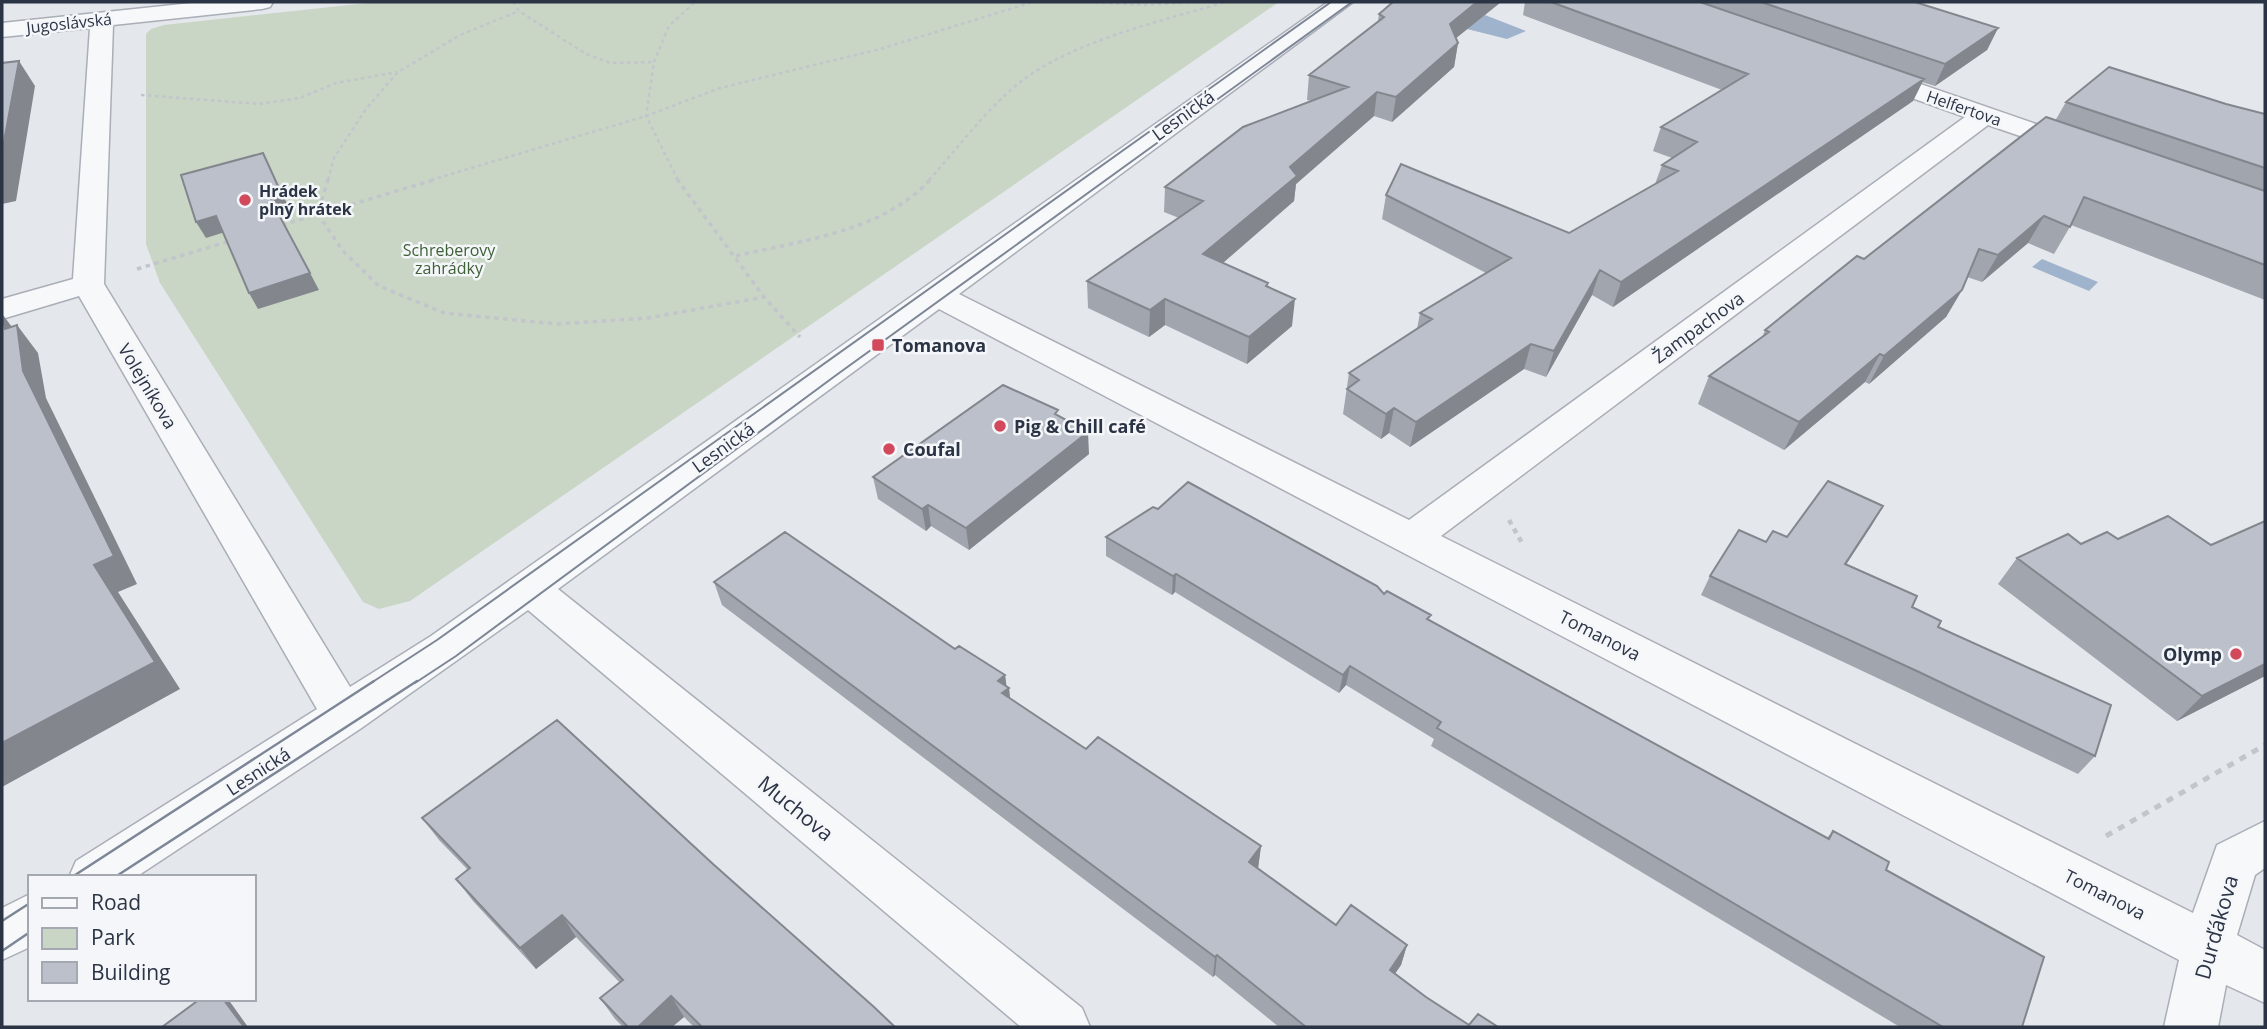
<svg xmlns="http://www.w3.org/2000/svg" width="2267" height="1029" font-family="'Open Sans',sans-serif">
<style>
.green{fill:#c9d6c5}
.water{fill:#9fb4cc}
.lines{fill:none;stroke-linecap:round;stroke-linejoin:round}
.minor-casing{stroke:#a9aeb7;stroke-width:3}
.path-far3{stroke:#c2c5cb;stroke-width:2.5;stroke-dasharray:3.5 3.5;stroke-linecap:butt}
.path-far2{stroke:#c2c5cb;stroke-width:3.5;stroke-dasharray:4.5 4.5;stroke-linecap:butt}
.path-far1{stroke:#c2c5cb;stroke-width:4.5;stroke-dasharray:5 5;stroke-linecap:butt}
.path{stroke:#c2c5cb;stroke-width:5;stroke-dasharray:7 7;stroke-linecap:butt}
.minor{fill:#f7f8fa;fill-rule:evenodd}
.tram-far1{stroke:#7d8696;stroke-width:2}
.tram{stroke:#7d8696;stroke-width:2.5}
.wall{fill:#a1a5ae}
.shaded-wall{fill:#83868d}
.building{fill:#bbc0ca;stroke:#83868d;stroke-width:2}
.poi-dot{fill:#d1495b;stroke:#f4f6f9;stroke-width:2.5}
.labels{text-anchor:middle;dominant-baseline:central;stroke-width:5;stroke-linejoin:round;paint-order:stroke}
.far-street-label{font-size:16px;fill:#2b3445;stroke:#f4f6f9}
.far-poi-label{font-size:16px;font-weight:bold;fill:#2b3445;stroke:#f4f6f9;text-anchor:start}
.far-park-label{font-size:16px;fill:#3f6138;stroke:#f4f6f9}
.street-label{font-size:18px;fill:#2b3445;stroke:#f4f6f9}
.poi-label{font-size:18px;font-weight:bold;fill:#2b3445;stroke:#f4f6f9;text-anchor:start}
.near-street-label{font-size:21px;fill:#2b3445;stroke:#f4f6f9}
</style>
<rect width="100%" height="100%" fill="#e4e7ec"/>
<path class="green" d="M 377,2 L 1279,2 L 410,601 L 379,609 L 363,602 L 160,283 L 146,244 L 146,34 L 151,29 L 164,25 Z"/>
<path class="water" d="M 1485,15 L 1526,31 L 1507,39 L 1455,26 Z
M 2042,259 L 2098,282 L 2089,291 L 2032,267 Z"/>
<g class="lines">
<g class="minor-casing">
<path id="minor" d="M 201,2 L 273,2 L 270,7 L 262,9 L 113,25 L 104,284 L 350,687 L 431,636 L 1328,2 L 1353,2 L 959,294 L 1409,520 L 1965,117 L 1859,79 L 1856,74 L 1859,69 L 1868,67 L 1877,69 L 2088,142 L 2092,148 L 2088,154 L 2078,156 L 1988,125 L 1441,536 L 2193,913 L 2217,845 L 2265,821 L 2265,868 L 2255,875 L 2237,935 L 2265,950 L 2265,1003 L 2226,985 L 2218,1027 L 2164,1027 L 2179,960 L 939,309 L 558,589 L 1082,1008 L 1090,1027 L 1021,1027 L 528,610 L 360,729 L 136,877 L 69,877 L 76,861 L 317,709 L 79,296 L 2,319 L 2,299 L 73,279 L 90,28 L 2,37 L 2,23 Z
M 30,894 L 30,947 L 2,960 L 2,908 Z"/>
</g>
<path class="path-far3" d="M 513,2 L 519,11 L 586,54 L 611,63 L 654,62
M 1081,2 L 1145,5 L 1198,2
M 141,95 L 259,104 L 300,98 L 336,83 L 397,72
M 328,180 L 334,158 L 366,109 L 398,72 L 460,35 L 519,11
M 431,180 L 646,116 L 720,88 L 880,49 L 1033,2
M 678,180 L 646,116 L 654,62 L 669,26 L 695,2
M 929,180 C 956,150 982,115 1012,89 C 1063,43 1161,21 1226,2"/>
<path class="path-far2" d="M 328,179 L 318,214 L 343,251 L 379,286 L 444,313 L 557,324 L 648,318 L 764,297
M 677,179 L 764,297 L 800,337
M 282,225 L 437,179
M 736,256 C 803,240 882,232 931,179
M 137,269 L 230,241"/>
<path class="path-far1" d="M 1509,520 L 1522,543"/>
<path class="path" d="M 2106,836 L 2265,745"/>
<use href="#minor" class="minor"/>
<path class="tram-far1" d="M 371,683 L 437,640 L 1331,2
M 415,683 L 456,656 L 835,376 L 1352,2"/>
<path class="tram" d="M 72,877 L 374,681
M 115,877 L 417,681
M 2,921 L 30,903
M 2,951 L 30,932"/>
</g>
<path class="wall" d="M 1393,2 L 1501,2 L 1456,38 L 1458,43 L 1454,67 L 1392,122 L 1374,116 L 1296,184 L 1294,201 L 1223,263 L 1268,283 L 1268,287 L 1292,326 L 1247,364 L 1165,325 L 1149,337 L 1088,308 L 1087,281 L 1179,218 L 1164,212 L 1165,187 L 1311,101 L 1307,100 L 1309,75 L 1378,21 L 1379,14 Z
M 1525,2 L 1915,2 L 1998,28 L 1987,50 L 1935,86 L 1922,82 L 1913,101 L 1613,307 L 1592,295 L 1546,377 L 1524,369 L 1410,447 L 1389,433 L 1381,439 L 1343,414 L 1349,373 L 1417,329 L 1420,313 L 1486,273 L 1382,219 L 1386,195 L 1569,233 L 1655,184 L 1662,165 L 1672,158 L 1653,151 L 1661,127 L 1722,90 L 1523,15 Z
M 2066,102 L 2226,104 L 2265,114 L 2265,300 L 2071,225 L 2054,254 L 2028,243 L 1982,282 L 1967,277 L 1962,290 L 1946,317 L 1869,384 L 1865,382 L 1784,450 L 1698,404 L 1709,376 L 1762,338 L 1765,330 L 2055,121 Z
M 1058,415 L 1089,454 L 969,550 L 931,526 L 926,531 L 878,499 L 873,477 Z
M 1883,506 L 1846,564 L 1912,607 L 1938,627 L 2095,756 L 2078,774 L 1905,691 L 1701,595 L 1710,576 L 1766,542 L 1787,537 Z
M 1158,509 L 1384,594 L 1429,621 L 1827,838 L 1833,831 L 1886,870 L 2022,1027 L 1900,1027 L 1431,746 L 1434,739 L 1346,685 L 1339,693 L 1175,592 L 1172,595 L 1106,556 L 1106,537 Z
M 2017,558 L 2265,676 L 2177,721 L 1998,584 Z
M 714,582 L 1005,675 L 1006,686 L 1009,688 L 1010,699 L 1086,749 L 1261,846 L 1258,869 L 1336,925 L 1407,945 L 1401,965 L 1395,973 L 1426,997 L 1469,1025 L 1498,1027 L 1279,1027 L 1215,975 L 1213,977 L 722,605 Z
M 422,818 L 713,864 L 895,1027 L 694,1027 L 684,1017 L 672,1027 L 623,1027 L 615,1019 L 600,998 L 620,983 L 576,937 L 536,969 L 473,901 L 456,879 L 468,870 L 439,840 Z"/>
<path class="shaded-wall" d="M 1477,2 L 1501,2 L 1445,47 L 1450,24 Z
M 1998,28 L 1987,50 L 1935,86 L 1945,64 Z
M 1458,43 L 1454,67 L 1392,122 L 1396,97 Z
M 19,61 L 35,86 L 16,201 L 2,204 L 2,152 Z
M 1924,79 L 1913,101 L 1613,307 L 1621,282 Z
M 1377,92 L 1374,116 L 1296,184 L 1294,201 L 1202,281 L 1203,254 L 1290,167 Z
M 263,153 L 291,212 L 280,216 L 319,290 L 258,309 L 249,293 Z
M 216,216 L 225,232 L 206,238 L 196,222 Z
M 2044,216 L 2028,243 L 1982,282 L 1998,255 Z
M 1600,270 L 1592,295 L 1546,377 L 1554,351 Z
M 1962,290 L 1946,317 L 1869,384 L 1884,356 Z
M 1165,299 L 1165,325 L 1149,337 L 1150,310 Z
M 1295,299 L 1292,326 L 1247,364 L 1249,337 Z
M 3,315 L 18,335 L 17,325 L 38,353 L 46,398 L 137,584 L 118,592 L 180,689 L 2,787 L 2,743 L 94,565 L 23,371 L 5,329 Z
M 1531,344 L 1524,369 L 1410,447 L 1416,422 Z
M 1880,354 L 1865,382 L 1784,450 L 1799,422 Z
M 1394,408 L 1389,433 L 1381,439 L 1386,414 Z
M 1088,432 L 1089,454 L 969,550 L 966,528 Z
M 928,505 L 931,526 L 926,531 L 922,509 Z
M 1883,506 L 1872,525 L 1834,583 L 1845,564 Z
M 1176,574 L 1175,592 L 1172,595 L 1173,576 Z
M 2265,664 L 2265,676 L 2177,721 L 2202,696 Z
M 1350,666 L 1346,685 L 1339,693 L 1343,675 Z
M 1005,675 L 1007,689 L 1009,688 L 1011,710 L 1005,716 L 998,681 Z
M 1261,846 L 1258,868 L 1246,883 L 1249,862 Z
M 562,915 L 576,937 L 536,969 L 520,948 Z
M 1407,945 L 1401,965 L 1384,990 L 1390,970 Z
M 1217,955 L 1215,975 L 1213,977 L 1215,957 Z
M 671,996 L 684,1017 L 672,1027 L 638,1027 Z
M 223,999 L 228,999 L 248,1027 L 244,1027 Z"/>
<path class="building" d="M 1393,2 L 1477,2 L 1450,24 L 1458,43 L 1396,97 L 1377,92 L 1290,167 L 1297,176 L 1203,254 L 1268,283 L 1266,286 L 1295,299 L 1249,337 L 1165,299 L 1150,310 L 1087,281 L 1203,201 L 1165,187 L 1243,127 L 1348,87 L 1309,75 L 1384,17 L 1379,14 Z
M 1551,2 L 1700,2 L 1924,79 L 1621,282 L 1600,270 L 1554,351 L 1531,344 L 1416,422 L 1394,408 L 1386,414 L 1347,389 L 1359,380 L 1349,373 L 1432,319 L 1420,313 L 1511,258 L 1386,195 L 1401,164 L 1569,233 L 1678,171 L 1662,165 L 1697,142 L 1661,127 L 1748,74 Z
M 1761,2 L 1915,2 L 1998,28 L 1945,64 Z
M 19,61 L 2,152 L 2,63 Z
M 2109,67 L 2226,104 L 2265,114 L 2265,168 L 2066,102 Z
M 2046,117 L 2265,191 L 2265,265 L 2084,197 L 2070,227 L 2044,216 L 1998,255 L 1979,249 L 1962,290 L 1884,356 L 1880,354 L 1799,422 L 1709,376 L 1769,332 L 1765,330 L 1857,256 L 1864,259 Z
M 263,153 L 283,197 L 271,200 L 310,273 L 249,293 L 216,216 L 196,222 L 181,175 Z
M 2,315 L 5,329 L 17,325 L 23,371 L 114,556 L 94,565 L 155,662 L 2,743 Z
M 1003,385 L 1058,410 L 1055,414 L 1088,432 L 966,528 L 928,505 L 922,509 L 873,477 Z
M 1828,481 L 1883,506 L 1845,564 L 1917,596 L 1912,607 L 1941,621 L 1938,627 L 2111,705 L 2095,756 L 1919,672 L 1710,576 L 1739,530 L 1766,542 L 1773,531 L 1787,537 Z
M 1188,482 L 1377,586 L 1384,594 L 1387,591 L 1431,615 L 1427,619 L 1829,839 L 1833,831 L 1889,862 L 1886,870 L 2044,957 L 2022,1027 L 1943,1027 L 1437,728 L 1441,722 L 1350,666 L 1343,675 L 1176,574 L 1173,576 L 1106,537 L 1153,507 L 1158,509 Z
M 2168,516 L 2211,545 L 2265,521 L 2265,664 L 2202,696 L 2017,558 L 2068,534 L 2081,544 L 2107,532 L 2118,539 Z
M 785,532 L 955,649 L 959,646 L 1005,675 L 998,681 L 1009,688 L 1002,693 L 1086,749 L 1098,737 L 1261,846 L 1249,862 L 1336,925 L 1351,905 L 1407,945 L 1390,970 L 1426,997 L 1469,1025 L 1478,1014 L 1498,1027 L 1306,1027 L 1217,955 L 1215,957 L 714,582 Z
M 557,720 L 713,864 L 874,1007 L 895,1027 L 702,1027 L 671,996 L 638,1027 L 628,1027 L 600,998 L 623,980 L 562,915 L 520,948 L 456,879 L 470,868 L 422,818 Z
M 200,999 L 223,999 L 244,1027 L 162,1027 Z"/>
<g class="poi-dot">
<circle cx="245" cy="200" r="7"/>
<rect x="871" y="338" width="14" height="14" rx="3.5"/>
<circle cx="1000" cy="426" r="7"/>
<circle cx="889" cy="449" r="7"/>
<circle cx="2236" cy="654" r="7"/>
</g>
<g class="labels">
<g class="far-street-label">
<text transform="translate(69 23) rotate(-6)">Jugoslávská</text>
<text transform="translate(1964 108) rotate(19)">Helfertova</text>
</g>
<g class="far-poi-label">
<text x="259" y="191">Hrádek<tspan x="259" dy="18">plný hrátek</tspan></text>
</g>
<g class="far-park-label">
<text x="449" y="250">Schreberovy<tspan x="449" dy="18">zahrádky</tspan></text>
</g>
<g class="street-label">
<text transform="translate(1183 115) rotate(-36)">Lesnická</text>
<text transform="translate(1698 327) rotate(-36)">Žampachova</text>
<text transform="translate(148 386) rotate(59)">Volejníkova</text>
<text transform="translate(723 447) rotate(-36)">Lesnická</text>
<text transform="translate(1600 635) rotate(27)">Tomanova</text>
<text transform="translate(258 771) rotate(-33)">Lesnická</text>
<text transform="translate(2105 894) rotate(27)">Tomanova</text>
</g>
<g class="poi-label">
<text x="892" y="345">Tomanova</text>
<text x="1014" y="426">Pig &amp; Chill café</text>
<text x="903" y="449">Coufal</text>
<text x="2222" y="654" text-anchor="end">Olymp</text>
</g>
<g class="near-street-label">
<text transform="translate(796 808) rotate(39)">Muchova</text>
<text transform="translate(2216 927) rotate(-74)">Durďákova</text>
</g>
</g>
<rect width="2267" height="1029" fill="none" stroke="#2b3445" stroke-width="7"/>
<rect x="28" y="875" width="228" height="126" fill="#f4f6f9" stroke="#a4a8b1" stroke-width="2"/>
<rect x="42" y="898" width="35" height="10" fill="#f7f8fa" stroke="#a4a8b1" stroke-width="2"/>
<text x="91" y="910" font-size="21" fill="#2b3445">Road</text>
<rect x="42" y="928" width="35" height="21" fill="#c9d6c5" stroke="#a4a8b1" stroke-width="2"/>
<text x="91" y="945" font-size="21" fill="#2b3445">Park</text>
<rect x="42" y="962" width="35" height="21" fill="#bbc0ca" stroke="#a4a8b1" stroke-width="2"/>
<text x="91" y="980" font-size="21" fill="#2b3445">Building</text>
</svg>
